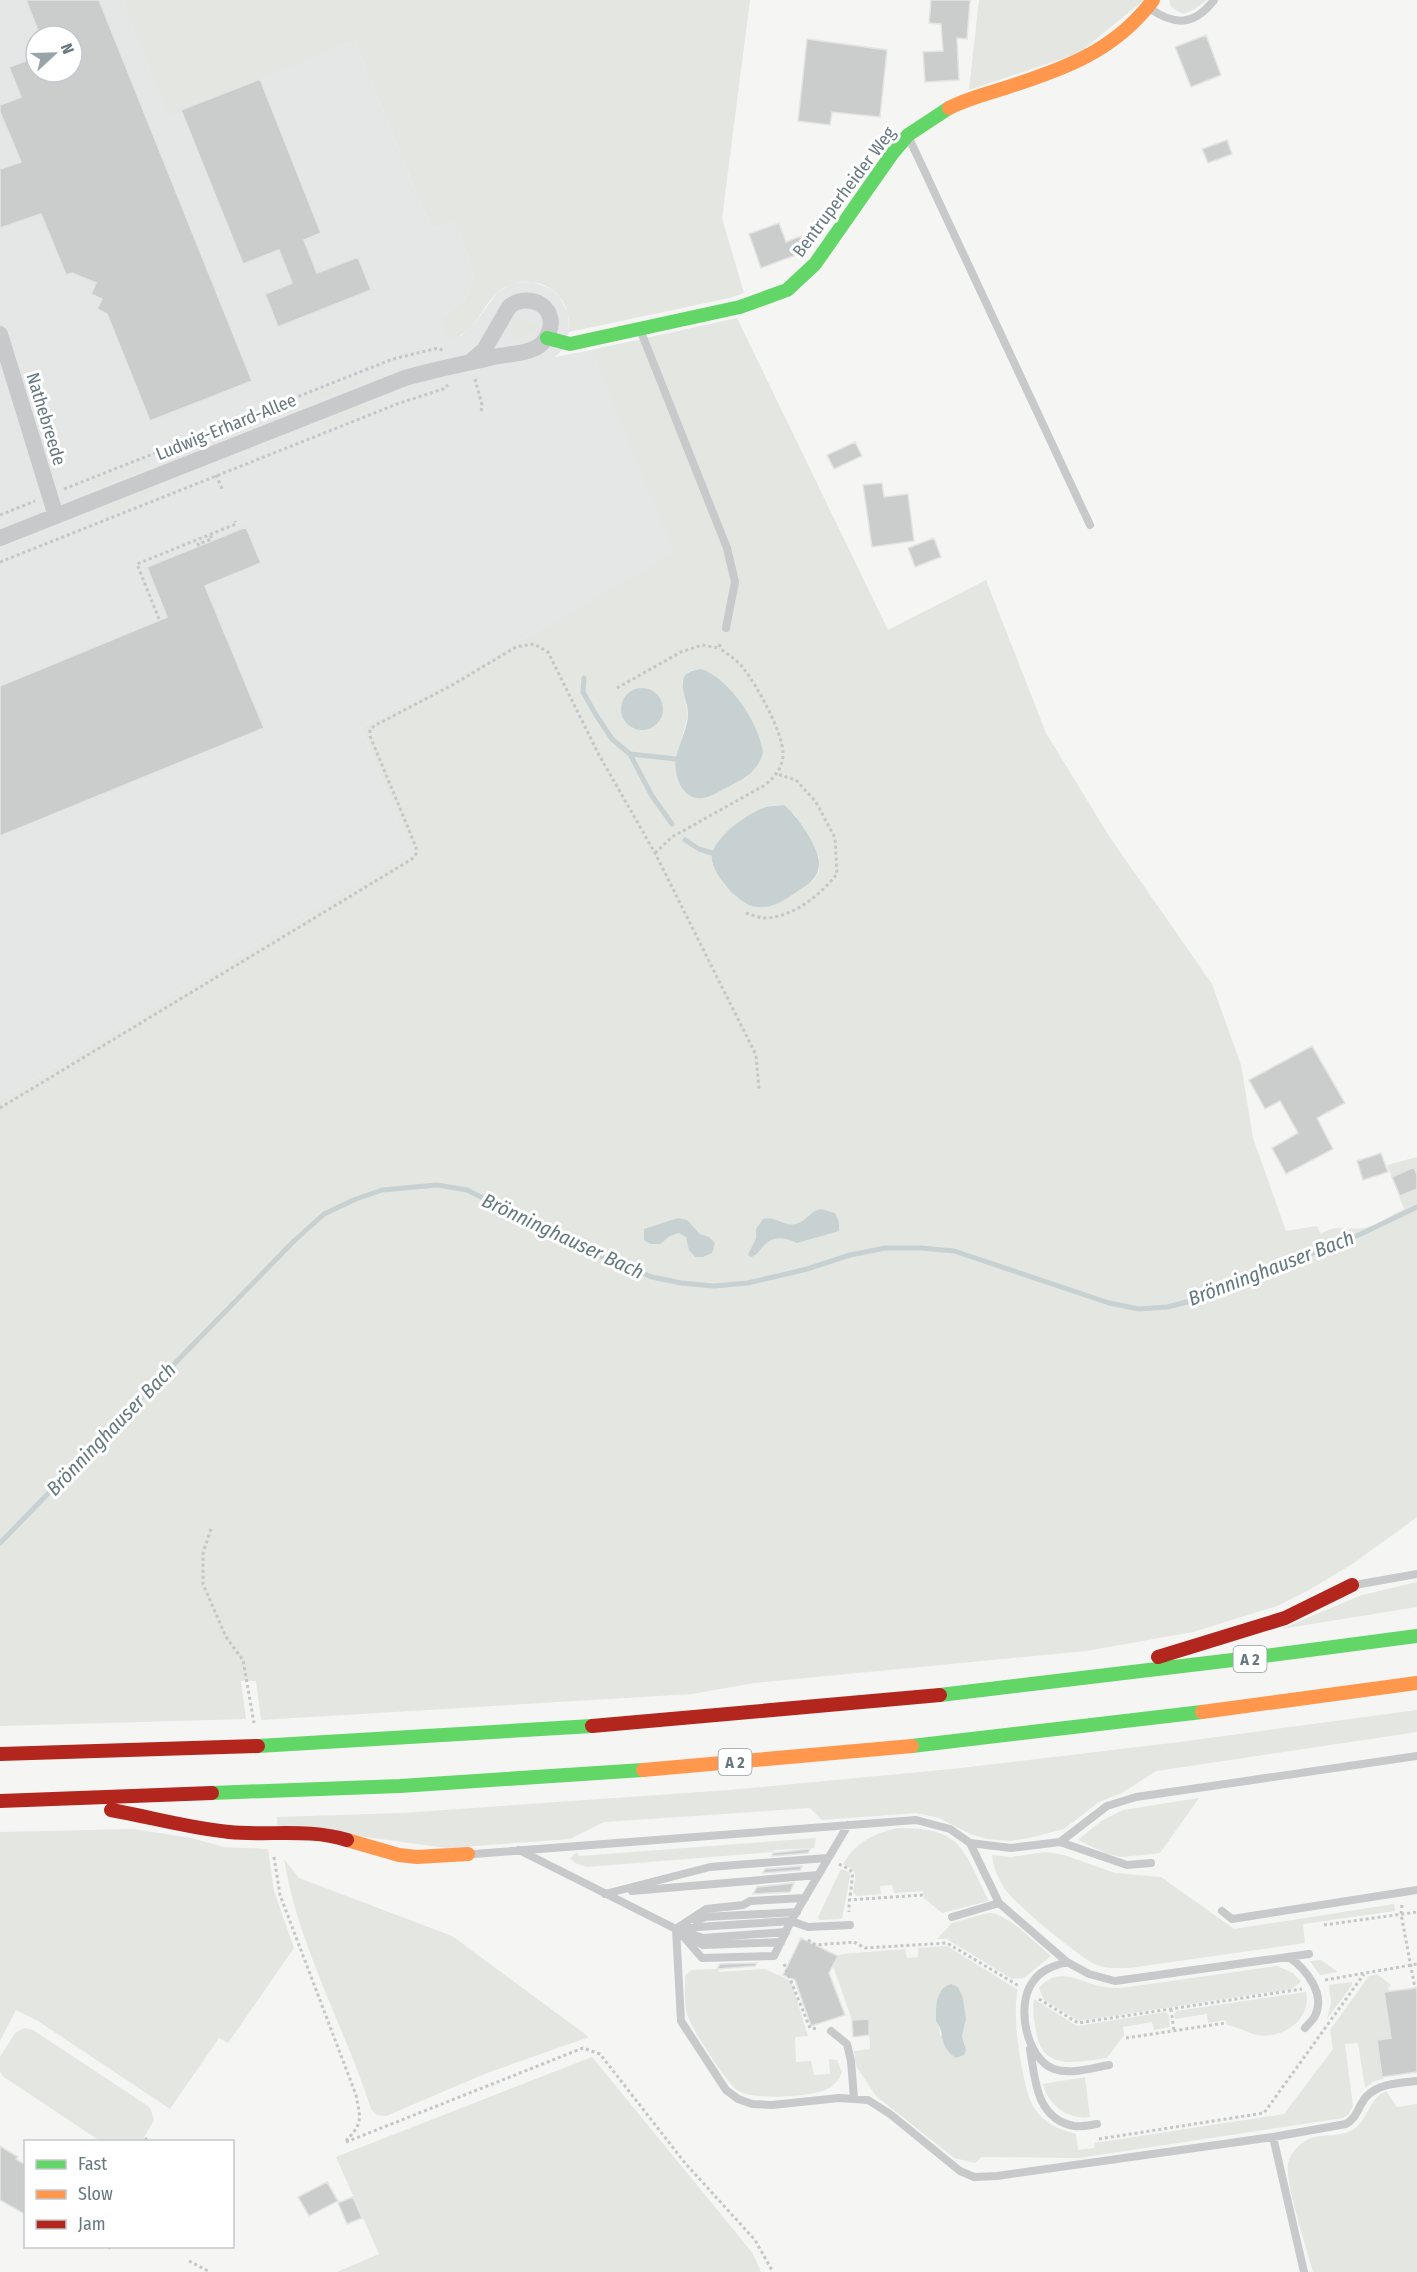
<svg xmlns="http://www.w3.org/2000/svg" width="1417" height="2272" font-family="'Fira Sans Condensed',sans-serif">
<style>
.built{fill:#e5e6e6;fill-rule:evenodd}
.green{fill:#e4e6e1;fill-rule:evenodd}
.water{fill:#c8d1d2}
.lines{fill:none;stroke-linecap:round;stroke-linejoin:round}
.stream{stroke:#c8d1d2;stroke-width:5}
.building{fill:#cbcdcd;stroke:#e4e4e4;stroke-width:1.5}
.path{stroke:#c5c6c7;stroke-width:3;stroke-dasharray:3 3;stroke-linecap:butt}
.lane{stroke:#c7c9ca;stroke-width:8}
.street{stroke:#c7c9ca;stroke-width:16}
.fast{stroke:#63d668;stroke-width:14}
.slow{stroke:#ff974d;stroke-width:14}
.jam{stroke:#b3261e;stroke-width:14}
.labels{text-anchor:middle;dominant-baseline:central;stroke-width:6;stroke-linejoin:round;paint-order:stroke}
.shield{fill:#fff;stroke:#95a0a7;stroke-width:1.5}
.shield-label{font-size:16px;font-weight:bold;fill:#687881}
.street-label{font-size:18px;fill:#687881;stroke:#fff}
.water-label{font-size:20px;font-style:italic;fill:#63797d;stroke:#fff}
</style>
<rect width="100%" height="100%" fill="#f5f5f4"/>
<path class="built" d="M 0,0 L 122,0 L 168,115 L 355,41 L 431,229 L 454,221 L 475,274 L 465,299 L 440,320 L 461,336 L 475,323 L 497,293 L 513,283 L 533,282 L 551,289 L 559,296 L 568,313 L 569,332 L 563,349 L 555,357 L 591,350 L 675,552 L 452,680 L 361,727 L 410,851 L 0,1100 ZM 36,36 L 72,36 L 72,72 L 36,72 Z"/>
<path class="green" d="M 122,0 L 750,0 L 722,218 L 744,293 L 729,298 L 569,332 C 570,316 567,302 554,291 C 537,278 514,279 498,292 C 478,310 481,328 450,340 L 440,320 L 465,299 L 475,274 L 454,221 L 431,229 L 355,41 L 168,116 Z
M 979,0 L 1144,0 L 1079,53 L 969,90 Z
M 1169,0 L 1207,0 L 1193,10 L 1183,14 L 1171,7 Z
M 737,318 L 888,630 L 986,580 L 1046,733 L 1109,836 L 1212,984 L 1241,1065 L 1253,1138 L 1286,1231 L 1317,1226 L 1321,1234 C 1338,1223 1347,1231 1364,1228 C 1377,1226 1392,1214 1404,1209 L 1387,1165 L 1417,1157 L 1417,1517 L 1354,1563 L 1309,1590 L 1277,1606 L 1193,1632 L 1086,1651 L 754,1683 L 692,1694 L 261,1720 L 256,1681 L 241,1681 L 246,1719 L 0,1726 L 0,1100 L 410,851 L 361,727 L 452,680 L 674,552 L 591,350 ZM 701,669 C 728,678 752,721 762,746 L 747,777 L 703,798 L 676,759 L 688,716 L 682,681 L 686,674 L 693,670 ZM 794,813 L 819,857 L 819,870 L 814,880 L 792,895 L 772,906 L 745,902 L 724,885 L 712,863 Z
M 522,319 L 537,325 C 535,336 520,339 510,338 L 507,332 L 514,322 Z
M 357,377 L 359,383 L 316,400 L 307,397 Z
M 365,404 L 368,411 L 319,430 L 324,420 Z
M 145,461 L 140,470 L 96,488 L 93,481 Z
M 148,490 L 157,494 L 105,515 L 102,508 Z
M 1417,1582 L 1417,1607 L 1281,1629 L 1362,1595 Z
M 1417,1710 L 1417,1732 L 1156,1771 L 1122,1793 L 1099,1802 L 1064,1829 L 1029,1838 L 1009,1841 L 988,1839 L 970,1834 L 939,1818 L 916,1813 L 822,1820 L 810,1808 L 604,1822 L 570,1839 L 447,1848 L 277,1825 L 277,1817 L 402,1813 L 729,1790 L 952,1769 L 1180,1742 Z
M 1199,1798 L 1160,1853 L 1122,1857 L 1107,1854 L 1078,1840 L 1101,1821 L 1123,1810 Z
M 897,1828 C 963,1827 963,1850 989,1901 L 942,1913 L 924,1898 L 923,1891 L 894,1893 L 892,1885 L 880,1886 L 881,1894 L 857,1896 L 853,1892 C 855,1877 860,1871 843,1864 C 856,1842 873,1834 897,1828 Z
M 133,1829 L 191,1838 L 224,1847 L 268,1849 L 274,1891 L 294,1948 L 228,2043 L 219,2038 L 170,2109 L 38,2021 L 16,2010 L 0,2041 L 0,1832 Z
M 816,1838 L 814,1848 L 775,1850 L 773,1852 L 587,1867 L 575,1863 L 570,1858 L 577,1852 L 579,1856 Z
M 1046,1852 L 1064,1855 L 1115,1873 L 1161,1877 L 1234,1929 L 1394,1904 L 1395,1911 L 1303,1924 L 1305,1943 L 1129,1968 C 1118,1968 1107,1969 1097,1965 C 1082,1960 1014,1903 1005,1889 C 998,1879 993,1866 992,1855 L 1011,1857 Z
M 284,1859 L 299,1878 L 452,1936 L 589,2037 L 487,2073 L 386,2116 L 377,2115 L 371,2109 C 344,2025 298,1946 284,1859 Z
M 841,1869 L 849,1872 L 850,1876 L 842,1919 L 820,1920 L 818,1917 Z
M 988,1913 C 1007,1912 1036,1944 1051,1956 L 1024,1978 L 1012,1979 L 947,1939 L 937,1939 L 952,1923 Z
M 947,1946 L 1018,1990 C 1011,2011 1022,2089 1034,2108 C 1044,2123 1059,2130 1076,2134 L 1078,2150 L 1094,2148 L 1095,2143 L 1284,2114 L 1333,2049 L 1330,2030 L 1369,1976 L 1377,1974 L 1391,1985 L 1388,1988 L 1389,1991 L 1385,1992 L 1391,2038 L 1383,2079 L 1373,2082 L 1365,2088 L 1358,2043 L 1345,2044 L 1353,2106 L 1348,2115 L 1343,2118 L 1079,2158 L 982,2157 L 975,2163 L 954,2158 L 876,2096 L 856,2066 L 854,2051 L 870,2049 L 869,2019 L 852,2020 L 833,1966 L 839,1955 L 842,1954 L 905,1949 L 907,1958 L 918,1957 L 918,1948 ZM 963,1998 L 966,2019 L 962,2036 L 965,2044 L 940,2035 L 939,2025 L 936,2021 L 936,2007 Z
M 1321,1960 L 1338,1972 L 1320,1975 L 1310,1961 Z
M 1277,1966 L 1293,1973 L 1301,1982 L 1291,1989 L 1079,2021 L 1044,2000 L 1039,1988 C 1055,1969 1072,1977 1092,1984 C 1101,1987 1111,1988 1121,1988 Z
M 718,1969 L 719,1972 L 765,1969 L 791,1981 L 808,2036 L 795,2037 L 796,2062 L 811,2061 L 814,2075 L 830,2074 L 829,2059 L 837,2060 L 842,2072 C 839,2082 829,2090 819,2092 C 801,2097 751,2100 737,2090 C 726,2082 693,2030 688,2017 C 684,2005 685,1987 685,1975 L 692,1970 Z
M 1352,1982 L 1352,1985 L 1327,2019 L 1331,2003 L 1329,1985 Z
M 1306,1992 C 1312,2019 1283,2039 1258,2035 C 1248,2033 1238,2027 1227,2025 L 1226,2020 L 1208,2023 L 1207,2014 L 1175,2019 L 1174,2014 L 1176,2011 Z
M 1034,1999 L 1077,2026 L 1165,2012 L 1169,2015 L 1170,2027 L 1154,2030 L 1152,2022 L 1123,2027 L 1124,2035 L 1107,2058 C 1077,2062 1042,2072 1036,2031 C 1034,2020 1032,2010 1034,1999 Z
M 24,2028 L 33,2030 L 148,2106 L 151,2110 L 154,2120 L 142,2141 L 100,2141 L 4,2077 L 0,2072 L 0,2057 L 15,2033 Z
M 592,2057 L 733,2229 L 753,2254 L 761,2272 L 337,2272 L 379,2254 L 336,2157 Z
M 1085,2077 L 1090,2117 C 1068,2120 1048,2105 1043,2084 Z
M 1386,2091 L 1397,2107 L 1417,2104 L 1417,2272 L 1313,2272 C 1307,2248 1285,2185 1288,2163 C 1290,2153 1300,2143 1309,2139 C 1323,2133 1342,2138 1354,2129 C 1369,2119 1368,2099 1386,2091 Z"/>
<path class="water" d="M 701,669 C 729,678 759,723 763,752 C 758,772 745,778 728,787 C 721,790 711,797 703,798 C 682,801 673,774 676,758 C 679,744 686,731 688,717 C 689,705 681,692 683,680 C 684,672 694,670 701,669 Z
M621 709a21 21 0 1 1 42 0a21 21 0 1 1-42 0Z
M 784,805 C 796,814 819,847 819,863 C 819,879 807,885 795,893 C 784,901 770,909 757,907 C 740,906 709,872 712,855 C 714,837 749,812 766,807 C 771,806 778,806 784,805 Z
M 821,1209 L 835,1213 L 839,1222 L 839,1231 L 797,1243 C 784,1237 772,1235 762,1248 C 758,1252 757,1255 751,1257 L 748,1255 L 756,1238 L 756,1229 L 763,1219 C 775,1215 784,1227 796,1224 C 807,1221 811,1210 821,1209 Z
M 678,1218 L 687,1220 L 700,1234 L 709,1237 L 715,1243 L 712,1253 L 703,1257 L 695,1257 L 689,1250 L 686,1237 L 679,1233 L 670,1236 L 660,1244 L 650,1244 L 644,1240 L 644,1229 Z
M 951,1984 L 958,1987 L 963,1998 L 966,2019 L 962,2036 L 966,2050 L 964,2055 L 956,2058 C 937,2045 946,2033 936,2021 C 936,2007 935,1989 951,1984 Z"/>
<g class="lines">
<path class="stream" d="M 584,678 L 583,692 L 596,715 L 612,739 L 630,754 L 652,796 L 672,824
M 630,754 L 676,759
M 685,840 L 699,849 L 712,853
M 0,1543 L 294,1241 L 324,1214 L 356,1199 L 382,1190 L 437,1185 L 467,1190 L 609,1260 L 652,1277 L 681,1283 L 714,1286 L 748,1283 L 807,1269 L 850,1255 L 885,1248 L 921,1248 L 954,1251 L 1109,1303 L 1139,1309 L 1167,1307 L 1191,1301 L 1361,1234 L 1417,1207"/>
</g>
<path class="building" d="M 26,0 L 99,0 L 252,381 L 150,421 L 107,314 L 97,309 L 102,299 L 91,294 L 96,283 L 72,273 L 66,275 L 41,214 L 0,228 L 0,169 L 21,162 L 0,112 L 0,105 L 21,97 L 9,67 L 36,57 L 36,72 L 72,72 L 72,36 L 40,36 Z
M 931,0 L 970,0 L 967,39 L 957,38 L 959,80 L 925,82 L 923,52 L 943,51 L 941,24 L 929,23 Z
M 1206,35 L 1221,75 L 1191,87 L 1175,47 Z
M 807,39 L 887,50 L 880,117 L 832,112 L 830,125 L 798,121 Z
M 260,79 L 321,233 L 304,240 L 317,273 L 358,257 L 371,290 L 278,327 L 265,294 L 292,283 L 279,250 L 243,264 L 181,110 Z
M 1227,140 L 1232,154 L 1208,163 L 1202,149 Z
M 779,223 L 786,242 L 801,236 L 807,251 L 761,268 L 749,234 Z
M 855,442 L 862,456 L 834,469 L 827,455 Z
M 882,483 L 884,497 L 908,494 L 914,541 L 872,547 L 863,485 Z
M 246,527 L 261,563 L 205,586 L 264,728 L 0,836 L 0,686 L 167,617 L 147,567 Z
M 934,538 L 941,557 L 915,567 L 908,548 Z
M 1312,1046 L 1345,1103 L 1317,1118 L 1333,1149 L 1286,1174 L 1272,1148 L 1298,1133 L 1280,1101 L 1265,1109 L 1249,1080 Z
M 1381,1153 L 1388,1172 L 1363,1180 L 1357,1161 Z
M 1414,1167 L 1417,1175 L 1417,1189 L 1400,1196 L 1392,1177 Z
M 810,1849 L 808,1853 L 772,1856 L 773,1853 Z
M 802,1866 L 800,1870 L 763,1873 L 765,1869 Z
M 794,1883 L 790,1892 L 753,1894 L 757,1887 Z
M 801,1938 L 838,1956 L 829,1973 L 845,2015 L 811,2026 L 795,1980 L 783,1975 Z
M 757,1963 L 755,1966 L 717,1969 L 720,1964 Z
M 1417,1988 L 1417,2072 L 1382,2077 L 1377,2040 L 1391,2038 L 1384,1992 Z
M 869,2019 L 869,2035 L 853,2037 L 852,2020 Z
M 0,2146 L 18,2157 L 16,2159 L 26,2165 L 26,2215 L 0,2200 Z
M 327,2182 L 338,2201 L 309,2216 L 298,2197 Z
M 353,2197 L 362,2218 L 347,2224 L 338,2203 Z"/>
<g class="lines">
<path class="path" d="M 475,379 L 482,405 L 481,412
M 216,475 L 223,491
M 64,489 L 393,359 L 438,348 L 444,351
M 0,515 L 35,501
M 199,546 L 198,544 L 212,539 L 210,535
M 0,562 L 397,404 L 443,389 L 448,385
M 159,619 L 137,564 L 236,524 L 235,521
M 617,688 L 681,652 L 702,645 L 719,648 L 721,641
M 655,853 L 672,837 L 765,785 C 775,777 783,767 783,754 C 783,732 757,686 744,669 C 737,660 728,654 719,648
M 746,913 C 752,915 759,918 765,918 C 794,917 820,895 837,874 L 835,838 L 816,802 L 796,780 L 777,774
M 0,1108 L 412,859 L 416,854 L 416,847 L 370,736 L 370,730 L 374,726 L 454,684 L 516,647 L 534,644 L 548,652 L 599,755 L 655,853 L 756,1055 L 759,1089
M 211,1529 L 203,1553 L 203,1584 L 226,1637 L 243,1660 L 254,1723
M 274,1857 L 280,1895 L 356,2095 C 361,2121 363,2123 344,2143
M 839,1864 C 842,1866 849,1868 852,1872 C 854,1875 848,1903 849,1912
M 848,1900 L 923,1895
M 1402,1905 L 1401,1914 L 1415,1988
M 1324,1925 L 1417,1912
M 808,1940 L 816,1945 L 854,1942
M 854,1942 L 865,1948 L 947,1943 L 1019,1986
M 784,1964 L 810,2028 L 818,2029
M 1325,1980 L 1417,1964
M 1039,1999 L 1078,2023 L 1302,1989
M 1171,2009 L 1174,2031
M 1126,2038 L 1225,2023
M 145,2138 L 149,2142
M 1099,2139 L 1264,2113 L 1364,1974
M 346,2142 L 583,2048 L 600,2054 L 685,2163 L 755,2240 L 773,2272
M 109,2249 L 110,2246
M 189,2261 L 210,2272"/>
<path class="lane" d="M 1149,8 C 1175,26 1194,26 1214,0
M 909,138 L 1090,525
M 641,332 L 727,548 L 735,582 L 726,628
M 1355,1585 L 1417,1574
M 1060,1842 L 1127,1865 L 1151,1863
M 970,1843 L 999,1903 L 1067,1962 L 1089,1974 L 1115,1981 L 1309,1954
M 519,1850 L 676,1929 L 703,1938 L 786,1932
M 474,1854 L 916,1820 L 950,1829 L 970,1843 L 1011,1848 L 1060,1842 L 1107,1806 L 1136,1797 L 1417,1756
M 632,1891 L 818,1875
M 605,1894 L 710,1867 L 827,1858
M 1222,1911 L 1232,1919 L 1417,1890
M 952,1917 L 999,1903
M 696,1921 L 705,1917 L 797,1912
M 677,1928 L 706,1909 L 743,1905 L 750,1901 L 805,1898
M 683,1928 L 791,1921 L 808,1927 L 850,1925
M 676,1929 L 681,2021 L 726,2090 L 738,2099 L 752,2104 L 772,2105 L 839,2098 L 868,2100 L 890,2114 L 960,2171 L 974,2177 L 997,2176 L 1273,2137 L 1346,2124 C 1358,2117 1358,2106 1366,2097 C 1379,2083 1400,2083 1417,2081
M 677,1929 L 702,1958 L 774,1956 L 791,1921 L 848,1825
M 689,1937 L 703,1945 L 781,1942
M 1289,1957 C 1306,1969 1326,1994 1315,2016 C 1313,2020 1308,2024 1305,2028
M 1067,1962 C 1053,1966 1040,1970 1032,1983 C 1016,2006 1026,2058 1054,2069 C 1071,2075 1092,2068 1109,2065
M 831,2031 L 847,2044 L 851,2061 L 854,2098
M 1030,2049 C 1035,2079 1036,2119 1074,2126 C 1081,2127 1090,2125 1097,2124
M 1273,2137 L 1304,2272"/>
<path class="street" d="M 0,334 L 56,516
M 0,538 L 405,378 C 436,369 468,363 499,356 C 511,354 529,353 539,346 C 547,340 553,327 550,317 C 545,299 521,296 509,307 L 484,350 L 470,362"/>
<path class="fast" d="M 547,338 L 570,344 L 740,307 L 787,290 L 815,264 L 892,154 L 908,135 L 949,108
M 940,1695 L 1241,1659 L 1417,1636
M 258,1746 L 592,1726
M 912,1746 L 1202,1712
M 212,1793 L 400,1786 L 643,1770"/>
<path class="slow" d="M 949,108 C 966,99 986,94 1005,88 C 1064,69 1115,51 1153,0
M 1202,1712 L 1417,1683
M 643,1770 L 912,1746
M 347,1840 L 399,1855 L 417,1857 L 468,1854"/>
<path class="jam" d="M 1158,1657 L 1285,1618 L 1352,1585
M 592,1726 L 940,1695
M 0,1754 L 258,1746
M 0,1801 L 212,1793
M 111,1810 C 150,1817 189,1828 229,1832 C 268,1836 309,1828 347,1840"/>
</g>
<g class="labels">
<g class="shield">
<rect x="1233.5" y="1646" width="33" height="26" rx="4.5"/>
<rect x="718.5" y="1749" width="33" height="26" rx="4.5"/>
</g>
<g class="shield-label">
<text x="1250" y="1659">A 2</text>
<text x="735" y="1762">A 2</text>
</g>
<g class="street-label">
<text transform="translate(844 192) rotate(-53)">Bentruperheider Weg</text>
<text transform="translate(46 419) rotate(73)">Nathebreede</text>
<text transform="translate(226 427) rotate(-22)">Ludwig-Erhard-Allee</text>
</g>
<g class="water-label">
<text transform="translate(563 1236) rotate(25)">Brönninghauser Bach</text>
<text transform="translate(1271 1268) rotate(-21)">Brönninghauser Bach</text>
<text transform="translate(111 1429) rotate(-46)">Brönninghauser Bach</text>
</g>
</g>
<rect x="24" y="2140" width="210" height="108" fill="#ffffff" stroke="#c3c9cd" stroke-width="1.5"/>
<rect x="36" y="2160" width="30" height="9" fill="#63d668" stroke="#c3c9cd" stroke-width="1.5"/>
<text x="78" y="2170" font-size="18" fill="#687881">Fast</text>
<rect x="36" y="2190" width="30" height="9" fill="#ff974d" stroke="#c3c9cd" stroke-width="1.5"/>
<text x="78" y="2200" font-size="18" fill="#687881">Slow</text>
<rect x="36" y="2220" width="30" height="9" fill="#b3261e" stroke="#c3c9cd" stroke-width="1.5"/>
<text x="78" y="2230" font-size="18" fill="#687881">Jam</text>
<g transform="translate(54 54) rotate(68)"><circle r="28" fill="#ffffff" stroke="#c3c9cd" stroke-width="1.5"/>
<path d="M0-4.5L10 22L0 15L-10 22Z" fill="#99a4a9"/>
<text y="-9" font-size="16" font-weight="bold" text-anchor="middle" fill="#687881">N</text>
</g>
</svg>
